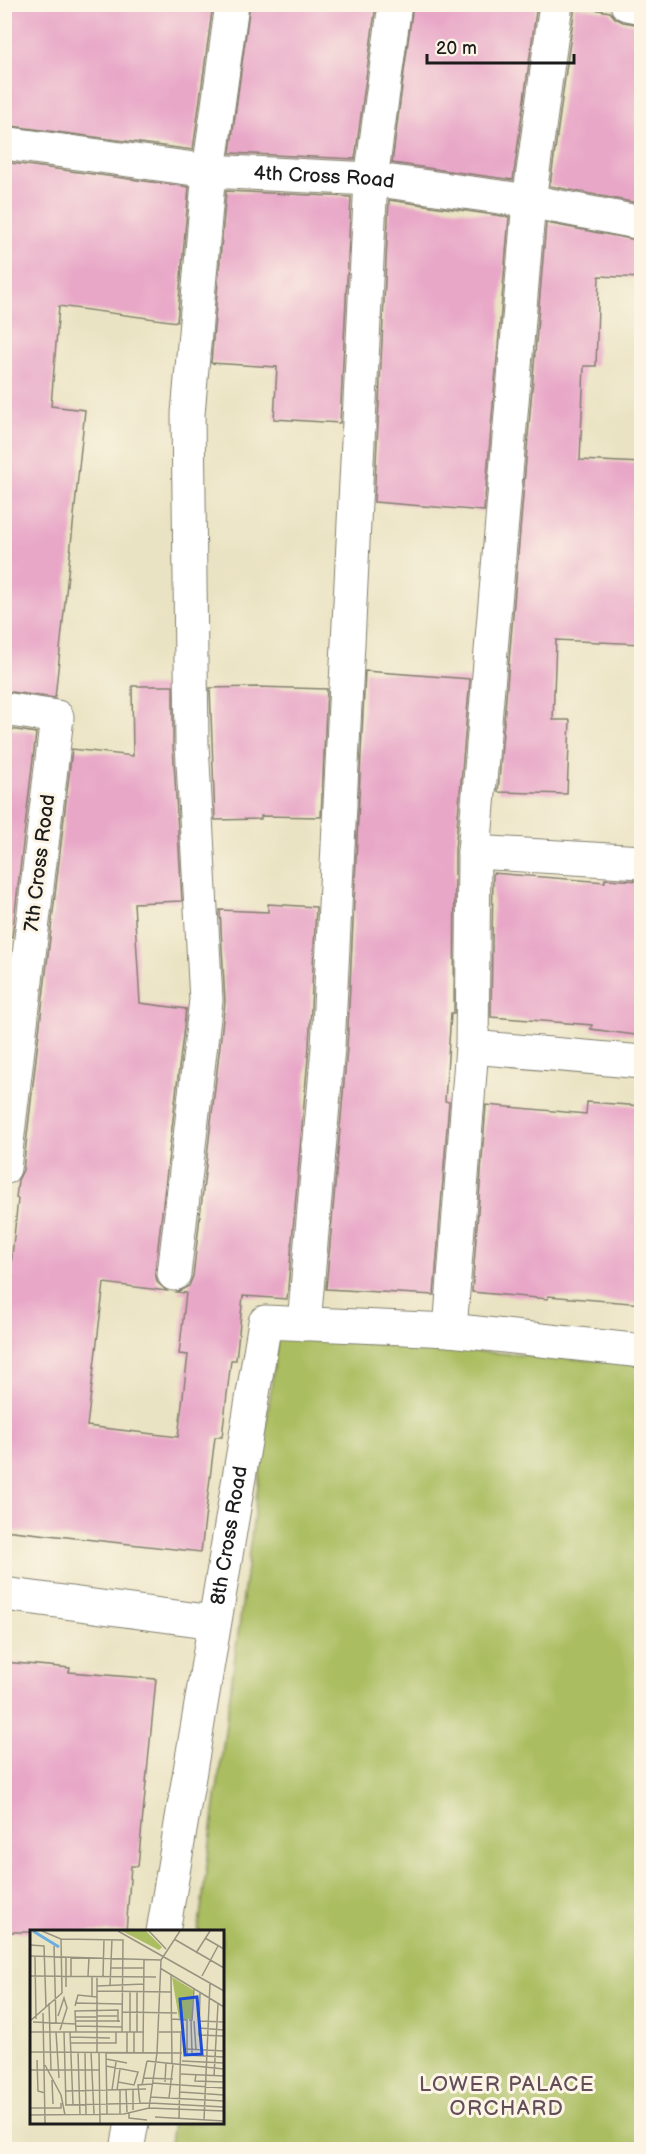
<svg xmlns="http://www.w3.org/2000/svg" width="646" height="2154" font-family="'Balsamiq Sans',sans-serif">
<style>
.green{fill:#aabd61;stroke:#636c3e;stroke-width:1.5}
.building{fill:#e8a7c7}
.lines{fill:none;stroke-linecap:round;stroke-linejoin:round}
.minor-casing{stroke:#838070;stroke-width:35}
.minor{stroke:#fff;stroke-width:33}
.labels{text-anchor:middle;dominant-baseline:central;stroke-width:6;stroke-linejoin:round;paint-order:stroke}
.street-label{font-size:20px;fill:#1c1c1c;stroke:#fcf5e5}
.neighbourhood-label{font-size:21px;letter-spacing:1.5px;fill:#634d58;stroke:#fcf5e5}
.inset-river{fill:none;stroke:#6baddf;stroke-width:3}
.inset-road{fill:none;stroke:#989380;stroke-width:1.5}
.view{fill:#1d4ed8;fill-opacity:0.15;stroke:#1d4ed8;stroke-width:3}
.inset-edge{fill:none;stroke:#1c1c1c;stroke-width:3}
</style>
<rect width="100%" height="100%" fill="#fcf5e5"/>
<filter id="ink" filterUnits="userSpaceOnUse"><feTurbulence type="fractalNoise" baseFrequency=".0167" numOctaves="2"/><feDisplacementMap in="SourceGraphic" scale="12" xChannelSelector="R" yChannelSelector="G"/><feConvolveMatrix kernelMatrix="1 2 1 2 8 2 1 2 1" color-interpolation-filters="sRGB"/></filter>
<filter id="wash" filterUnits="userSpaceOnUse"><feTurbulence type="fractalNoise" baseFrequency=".008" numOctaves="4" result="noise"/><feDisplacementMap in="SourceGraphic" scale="24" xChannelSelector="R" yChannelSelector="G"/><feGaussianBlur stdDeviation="1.35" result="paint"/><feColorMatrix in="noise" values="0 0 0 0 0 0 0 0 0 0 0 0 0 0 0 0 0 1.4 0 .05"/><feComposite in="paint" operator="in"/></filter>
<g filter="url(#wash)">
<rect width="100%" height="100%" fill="#eae3c3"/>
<path class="green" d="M 278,1336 L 641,1364 L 641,2149 L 169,2150 L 173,2123 L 222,2122 L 222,1932 L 198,1932 Z"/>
<g id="blocks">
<path class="building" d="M 4,4 L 213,4 L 193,150 L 4,125 Z
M 250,4 L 376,4 L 355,159 L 230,153 Z
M 413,4 L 537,4 L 513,180 L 392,163 Z
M 575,6 L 610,12 L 615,18 L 623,22 L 642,25 L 642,204 L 550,186 Z
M 4,162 L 189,187 L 177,322 L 59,306 L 51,406 L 85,410 L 55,698 L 4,691 Z
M 226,191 L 351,197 L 340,423 L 274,419 L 277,367 L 211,363 Z
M 389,200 L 509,217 L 484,511 L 374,502 Z
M 546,223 L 642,241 L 642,278 L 599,276 L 596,366 L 584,366 L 580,460 L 642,463 L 642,644 L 556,640 L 553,720 L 570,720 L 567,794 L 498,792 Z
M 365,671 L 470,679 L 455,850 L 454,1013 L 451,1013 L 445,1101 L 449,1102 L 434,1295 L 326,1289 L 347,1048 Z
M 132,686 L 173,686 L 173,745 L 182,901 L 134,903 L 140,1003 L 186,1009 L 155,1272 L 157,1282 L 167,1291 L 104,1283 L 87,1426 L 178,1437 L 188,1355 L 179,1354 L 186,1293 L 177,1292 L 189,1286 L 193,1276 L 225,1002 L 220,910 L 268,912 L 268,904 L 316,907 L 309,1046 L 287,1299 L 243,1296 L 236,1360 L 231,1360 L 222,1437 L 215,1437 L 201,1552 L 4,1530 L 4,1354 L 13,1275 L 10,1274 L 18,1199 L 16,1198 L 18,1180 L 23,1170 L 72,749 L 133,756 Z
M 257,687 L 327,689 L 321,817 L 261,816 L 261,819 L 215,820 L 210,688 Z
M 4,728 L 36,733 L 12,937 L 4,936 Z
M 493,873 L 605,882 L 605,879 L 642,881 L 642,1036 L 591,1029 L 592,1025 L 491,1017 Z
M 587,1102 L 642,1106 L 642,1160 L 637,1210 L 642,1210 L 642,1304 L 548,1296 L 548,1299 L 472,1292 L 486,1105 L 586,1114 Z
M 4,1662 L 70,1668 L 69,1672 L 156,1679 L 138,1866 L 131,1866 L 126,1932 L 4,1932 Z"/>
</g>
</g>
<g filter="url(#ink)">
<use href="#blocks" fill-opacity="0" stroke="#838070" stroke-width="1.5"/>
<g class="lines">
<g class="minor-casing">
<g id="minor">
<path d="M 556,4 L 529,201 L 474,852 L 472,1047 L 450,1330 L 642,1351"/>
<path d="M 627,4 L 642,7"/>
<path id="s1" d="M 4,143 L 209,171 L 371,179 L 529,201 L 642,223"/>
<path d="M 4,709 L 57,717 L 4,1168"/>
<path d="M 474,852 L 642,862"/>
<path d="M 472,1047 L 642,1062"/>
<path d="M 174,1274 L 206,1000 L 192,744 L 188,414 L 209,171 L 232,4"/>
<path d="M 304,1324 L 328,1047 L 371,179 L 395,4"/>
<path d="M 4,1594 L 214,1622"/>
<path id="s2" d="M 163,1932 L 265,1322 L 450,1330"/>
<path d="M 127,2150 L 132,2122"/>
</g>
</g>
<use href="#minor" class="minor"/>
</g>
</g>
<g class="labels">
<g class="street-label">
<text stroke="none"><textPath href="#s1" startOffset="322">4th Cross Road</textPath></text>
<text transform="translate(40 863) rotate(-83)">7th Cross Road</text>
<text stroke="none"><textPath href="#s2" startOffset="402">8th Cross Road</textPath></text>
</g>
<g class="neighbourhood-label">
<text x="507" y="2084">LOWER PALACE<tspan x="507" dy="24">ORCHARD</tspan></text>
</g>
</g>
<g transform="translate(30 1930)">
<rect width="194" height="194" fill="#eae3c3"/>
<path d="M 92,1 L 116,1 L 132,17 L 129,20 ZM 142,47 L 163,60 L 162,89 L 149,89 Z" fill="#aabd61"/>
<path class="inset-river" d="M 3,1 L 29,17"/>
<path class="inset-road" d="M 12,1 L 31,9M 88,1 L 194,61M 119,1 L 136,19M 175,8 L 194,19M 144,9 L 194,38M 0,15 L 14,16 L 16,77M 24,16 L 26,93M 166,23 L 180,1M 0,26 L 131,30M 5,26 L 6,89M 36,28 L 36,57M 80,38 L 114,38M 130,38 L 194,77M 141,45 L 142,134M 0,46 L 126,47M 41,46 L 41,27M 58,46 L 59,27M 73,46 L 74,9M 172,46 L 188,16M 67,56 L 114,54M 80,56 L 82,9M 67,61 L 141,62M 170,63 L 169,105 L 194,106M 62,66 L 62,46M 19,73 L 21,140M 45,73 L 92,74M 45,76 L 48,65 L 67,67M 92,82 L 147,83M 13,83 L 15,193M 28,86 L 34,68 L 37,78 L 30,100M 67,86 L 87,86M 46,87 L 67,87M 142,89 L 157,90 L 157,125M 159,90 L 162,90 L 164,59M 161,90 L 162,123M 0,91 L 32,63 L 31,9 L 93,10 L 92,102M 46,91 L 90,91M 164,91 L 166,120M 169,91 L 194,92M 3,92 L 46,94M 46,96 L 92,97M 169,98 L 194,100M 0,102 L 114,102M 26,102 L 29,148M 34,102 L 36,175M 40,102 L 43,174M 46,102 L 45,81 L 88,80 L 88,92M 100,102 L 100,61M 107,102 L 107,61M 129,102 L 153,102M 40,107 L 80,108M 41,113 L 66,113M 66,113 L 86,113 L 86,102M 155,119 L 194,121M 0,122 L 152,123M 48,122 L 50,185M 55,122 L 56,185M 61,122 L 64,184M 67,122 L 67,46M 69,122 L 70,193M 76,122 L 77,184M 97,122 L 97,102M 104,122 L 104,102M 113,122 L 114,29M 155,125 L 194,127M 76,129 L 97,133M 7,130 L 8,161 L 15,163M 117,131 L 194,139M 152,131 L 194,133M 15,135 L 31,165 L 35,185M 76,136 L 108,142 L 104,155 L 88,152M 0,140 L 69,140M 151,144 L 194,146M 166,144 L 165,151 L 194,152M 184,146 L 188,74M 113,148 L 143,149M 22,150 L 23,174M 135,152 L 136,133M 122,153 L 194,158M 112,155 L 117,131M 82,160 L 86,132M 87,160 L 90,139M 90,160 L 90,184M 96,160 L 97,182M 103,160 L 103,180M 36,161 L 116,159M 150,162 L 194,165M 120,167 L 194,171M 139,168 L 143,134M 110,174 L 108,155 L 122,154M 35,175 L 120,173 L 194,177M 0,178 L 31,178 L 31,173M 119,178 L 127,123 L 131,30 L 150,1M 99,183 L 99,188 L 117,190M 0,185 L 94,184 L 119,178 L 194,181M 125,187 L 194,191M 149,189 L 151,103M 174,190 L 180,53"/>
<path class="view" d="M 167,67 L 172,124 L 155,125 L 150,69 Z"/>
<rect width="194" height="194" class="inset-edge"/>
</g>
<rect width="646" height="2154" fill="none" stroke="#fcf5e5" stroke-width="24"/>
<path d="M427 54v9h147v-9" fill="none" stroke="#1c1c1c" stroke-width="3"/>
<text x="436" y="54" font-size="18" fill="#1c1c1c" stroke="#fcf5e5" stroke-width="4.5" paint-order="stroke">20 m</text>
</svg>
